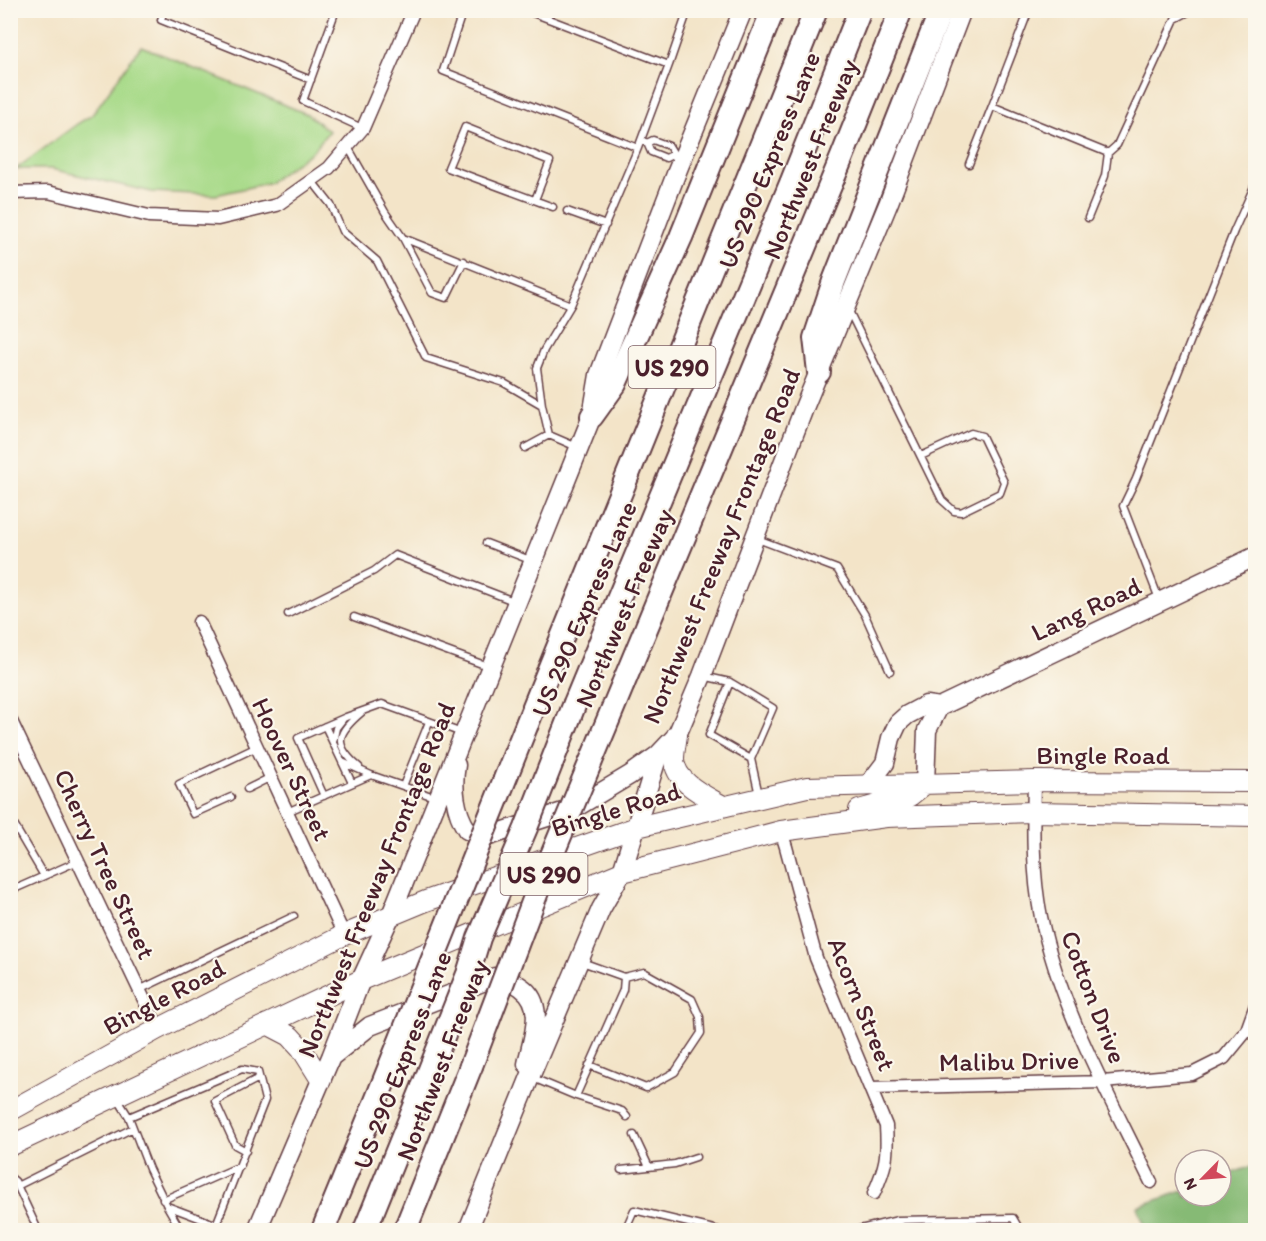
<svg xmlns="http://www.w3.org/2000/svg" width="1266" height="1241" font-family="Itim,sans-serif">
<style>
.green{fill:#a8da89;stroke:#797c5a;stroke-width:1.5}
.forest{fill:#86ba75;stroke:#686c50;stroke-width:1.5}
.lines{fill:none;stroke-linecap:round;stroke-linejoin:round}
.lane-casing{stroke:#633d43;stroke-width:9}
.street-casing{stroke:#633d43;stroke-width:15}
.secondary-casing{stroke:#633d43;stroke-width:21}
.primary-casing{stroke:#633d43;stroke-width:22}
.highway-casing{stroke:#633d43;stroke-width:26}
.lane{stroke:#fff;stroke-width:6}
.street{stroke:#fff;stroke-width:12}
.secondary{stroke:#fff;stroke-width:18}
.primary{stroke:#fff;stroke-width:20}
.highway{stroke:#fff;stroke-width:22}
.highway-bridge-casing{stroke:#633d43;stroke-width:26;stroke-linecap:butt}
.highway-bridge{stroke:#fff;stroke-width:22}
.labels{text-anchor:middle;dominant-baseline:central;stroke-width:4.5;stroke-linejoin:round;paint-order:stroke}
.shield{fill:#fbf7ec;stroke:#7f6065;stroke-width:1.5}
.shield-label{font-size:24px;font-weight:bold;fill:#4a1f2b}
.street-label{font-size:26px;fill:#4a1f2b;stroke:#fbf7ec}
</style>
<rect width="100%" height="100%" fill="#fbf7ec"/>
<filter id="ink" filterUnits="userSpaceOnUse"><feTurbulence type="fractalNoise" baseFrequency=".0167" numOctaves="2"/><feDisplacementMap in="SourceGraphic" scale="12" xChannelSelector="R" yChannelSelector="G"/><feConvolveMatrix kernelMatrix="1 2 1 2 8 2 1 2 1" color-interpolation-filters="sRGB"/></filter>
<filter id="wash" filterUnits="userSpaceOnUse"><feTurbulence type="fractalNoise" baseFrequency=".008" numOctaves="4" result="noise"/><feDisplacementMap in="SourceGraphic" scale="24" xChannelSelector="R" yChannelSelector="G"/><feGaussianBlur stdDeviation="1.35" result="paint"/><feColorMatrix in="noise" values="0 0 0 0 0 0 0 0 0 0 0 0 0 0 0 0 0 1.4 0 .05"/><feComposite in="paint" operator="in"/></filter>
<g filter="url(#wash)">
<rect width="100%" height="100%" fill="#f3e4c8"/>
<path class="green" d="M 141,46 L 307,114 L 329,131 L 313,151 L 268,183 L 216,195 L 152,192 L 51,169 L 16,169 L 77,124 L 92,115 Z"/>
<path class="forest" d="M 1255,1165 L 1255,1230 L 1147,1230 L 1137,1207 L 1185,1190 L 1185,1196 L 1221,1196 L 1221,1177 Z"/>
</g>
<g filter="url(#ink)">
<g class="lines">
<g class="lane-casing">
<path id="lane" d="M 164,10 L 161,20 L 311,80
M 336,10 L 303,101 L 362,128
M 463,10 L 443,71 L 638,148 L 669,65 L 525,10
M 1029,10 L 992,106 L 1108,153 L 1117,145 L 1175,19 L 1192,10
M 669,65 L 688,10
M 641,140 L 647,143 L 653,140 L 669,146 L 674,154 L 682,157
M 647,143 L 651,152 L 666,158 L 674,154
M 348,147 L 385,212 L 403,238 L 571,305
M 969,164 L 992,106
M 312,181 L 331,205 L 342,231 L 377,261 L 426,358 L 504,383 L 542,405
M 535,200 L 550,161 L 465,127 L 448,168 L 553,207
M 567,211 L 606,225
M 1088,218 L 1105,176 L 1108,153
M 403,238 L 432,293 L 446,298 L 464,261
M 849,311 L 942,500 L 954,511 L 961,512 L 1000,493 L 1004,482 L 982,436 L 971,433 L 921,456
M 549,435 L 542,405 L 537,368 L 544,350 L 571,305 L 638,148
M 525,448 L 549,435 L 577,447
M 755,538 L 837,569 L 865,615 L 890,671
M 486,543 L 530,560
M 1159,599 L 1123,506 L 1136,479 L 1234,231 L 1256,182
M 288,614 L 374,571 L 395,555 L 516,602
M 354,617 L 490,667
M 703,676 L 730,682 L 709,735 L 751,759 L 759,795
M 730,682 L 773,708 L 751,759
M 325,726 L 352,783
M 333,742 L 336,728 L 343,719
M 342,762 L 371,775 L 437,798
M 359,767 C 332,744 337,733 362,712
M 403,786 L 429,722
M 247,789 L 271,777
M 324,796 L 298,738 L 346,717 L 382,704 L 462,733
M 231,797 L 193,814 L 179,784 L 257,747
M 287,812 L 371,775
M 10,818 L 44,876
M 10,891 L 78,861
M 139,990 L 294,916
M 589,1065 L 646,1088 L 675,1072 L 701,1033 L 700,1017 L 692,999 L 644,972 L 624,977
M 533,1078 L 576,1096 L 622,1111 L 627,1117
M 576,1096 L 623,990 L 624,977 L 582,962
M 117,1098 L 129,1117 L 149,1169 L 167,1206 L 231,1230
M 129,1117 L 242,1069 L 258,1072 L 265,1100 L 214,1230
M 634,1135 L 649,1167
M 246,1151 L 235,1145 L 215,1101 L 259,1078
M 621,1170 L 675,1164 L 696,1157
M 10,1177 L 15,1181 L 38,1230
M 17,1186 L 133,1128
M 163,1200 L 240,1166
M 167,1206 L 181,1230
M 898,1220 L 1013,1218 L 1020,1230
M 625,1230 L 634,1210 L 718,1230
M 856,1230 L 898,1220 L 903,1230"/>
</g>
<g class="street-casing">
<path id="street" d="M 10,193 L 48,192 L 149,216 L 218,219 L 277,205 L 329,168 L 363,128 L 414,10
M 199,622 L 344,935
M 10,719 L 158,1029
M 1034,781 C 1033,826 1032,873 1041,917 C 1061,1011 1110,1097 1151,1182
M 781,831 L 786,847 L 816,958 L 886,1126 C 888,1156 886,1166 874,1193
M 871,1088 L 1103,1082 L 1192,1074 L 1224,1058 L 1247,1030 L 1256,1005"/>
</g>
<g class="secondary-casing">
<path id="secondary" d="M 456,765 C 452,787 455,812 467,830 L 489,836 L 575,808 L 630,775 L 658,755
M 869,784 L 885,763 L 891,738 L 898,723 L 907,715 L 926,705 L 939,707
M 925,784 L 927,730 L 939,707 L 1256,556
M 331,1057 L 370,1026 L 495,977 C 507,977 511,981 521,987 C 547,1005 532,1039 527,1064
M 257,1230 L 331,1057 L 361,980 L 391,915 L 592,416 L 599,375 L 676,174 L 743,10
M 468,1230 L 530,1077 L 601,909 L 622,872 L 658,755 L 677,735 L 702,676 L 804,408 L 889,202 L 962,10"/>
</g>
<g class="primary-casing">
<path id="primary" d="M 677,735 C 676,743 674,751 674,759 C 675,783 706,796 723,806
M 859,810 L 910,796 L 925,784
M 267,1024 L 290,1036 L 301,1048 L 321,1080
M 10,1111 L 158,1029 L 344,935 L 426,901 L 637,827 L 807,787 L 1034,781 L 1256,782
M 10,1146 L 361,980 L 622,872 L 781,831 L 886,817 L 1033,812 L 1256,816"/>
</g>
<g class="highway-casing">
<path id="highway" d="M 819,372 L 815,338 L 834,281 L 941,10
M 592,416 L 615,384 L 681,237 L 773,10
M 623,684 L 842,157 L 901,10
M 575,703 L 792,181 L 860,10
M 527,724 L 816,10
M 323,1230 L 374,1106
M 365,1230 L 423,1087
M 405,1230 L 471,1066"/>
</g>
<use href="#lane" class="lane"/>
<use href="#street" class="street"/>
<use href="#secondary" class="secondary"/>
<use href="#primary" class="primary"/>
<use href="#highway" class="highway"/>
<g class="highway-bridge-casing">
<path id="highway-bridge" d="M 471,1066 L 538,889 L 623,684
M 423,1087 L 468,974 L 479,938 L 526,828 L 575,703
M 374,1106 L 527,724"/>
</g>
<use href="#highway-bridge" class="highway-bridge"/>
</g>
</g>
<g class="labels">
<g class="shield">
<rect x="628.5" y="346" width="87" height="42" rx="4.5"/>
<rect x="500.5" y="853" width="87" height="42" rx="4.5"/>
</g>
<g class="shield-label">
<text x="672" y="367">US 290</text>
<text x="544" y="874">US 290</text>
</g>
<g class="street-label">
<text transform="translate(810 159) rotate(-68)">Northwest Freeway</text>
<text transform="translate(769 160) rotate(-68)">US 290 Express Lane</text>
<text transform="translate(721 546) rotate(-68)">Northwest Freeway Frontage Road</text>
<text transform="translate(624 608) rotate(-67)">Northwest Freeway</text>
<text transform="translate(584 609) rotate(-67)">US 290 Express Lane</text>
<text transform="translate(1086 609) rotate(-25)">Lang Road</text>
<text x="1103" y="755">Bingle Road</text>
<text transform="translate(292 769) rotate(65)">Hoover Street</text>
<text transform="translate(616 809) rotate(-17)">Bingle Road</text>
<text transform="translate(105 864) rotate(65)">Cherry Tree Street</text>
<text transform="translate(376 880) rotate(-68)">Northwest Freeway Frontage Road</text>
<text transform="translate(164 997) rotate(-28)">Bingle Road</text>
<text transform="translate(1094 997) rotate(69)">Cotton Drive</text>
<text transform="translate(862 1004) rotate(68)">Acorn Street</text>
<text transform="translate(402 1060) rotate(-69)">US 290 Express Lane</text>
<text transform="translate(442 1060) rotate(-69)">Northwest Freeway</text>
<text transform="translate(1009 1061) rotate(-1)">Malibu Drive</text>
</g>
</g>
<rect width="1266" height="1241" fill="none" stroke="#fbf7ec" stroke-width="36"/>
<g transform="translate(1203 1178) rotate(245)"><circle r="28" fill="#fbf7ec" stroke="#b4a19f" stroke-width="1.5"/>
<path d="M0-4.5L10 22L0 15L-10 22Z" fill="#d1495b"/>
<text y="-9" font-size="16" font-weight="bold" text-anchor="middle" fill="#4a1f2b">N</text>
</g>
</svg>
